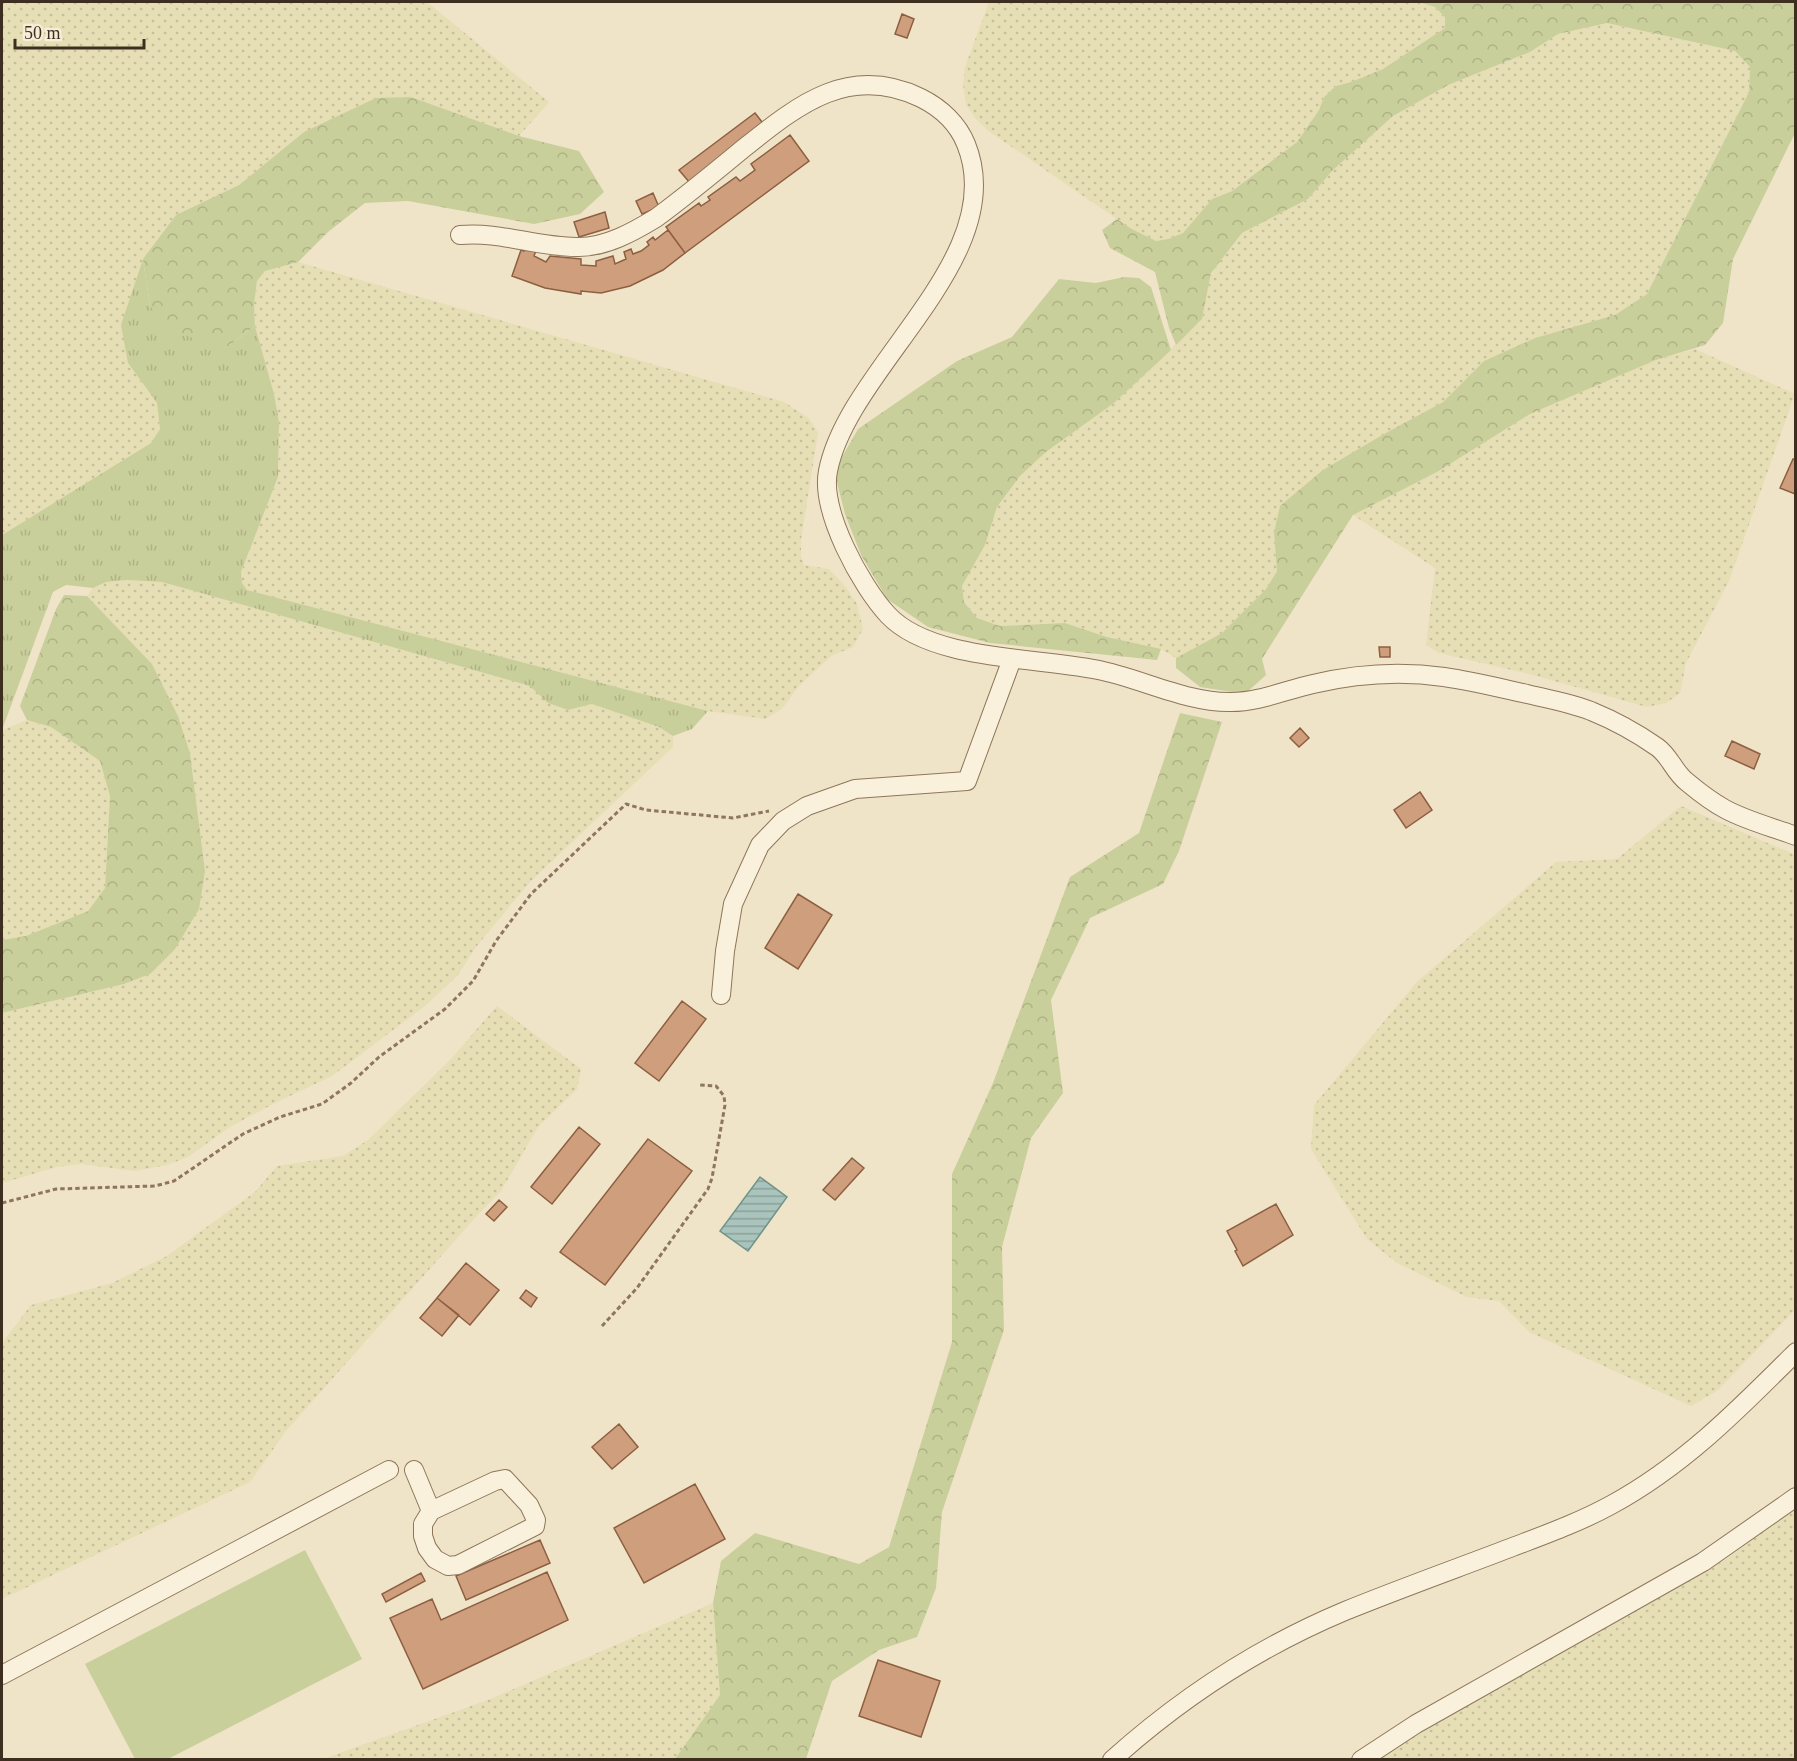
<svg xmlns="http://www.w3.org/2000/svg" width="1797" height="1761" font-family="Georgia,serif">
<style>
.farmland{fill:url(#farmland-dots)}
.grass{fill:url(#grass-tufts)}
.forest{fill:url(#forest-crowns)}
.garden{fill:#c9cf9b}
.water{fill:url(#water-rules);stroke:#6f938a;stroke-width:1.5}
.building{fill:#cf9f7d;stroke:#8d5f41;stroke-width:1.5}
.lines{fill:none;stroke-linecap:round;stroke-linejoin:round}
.minor-casing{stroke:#8d765c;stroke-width:20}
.path{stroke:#8d765c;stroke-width:3;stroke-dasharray:4.5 3;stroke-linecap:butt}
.minor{stroke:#faf1dc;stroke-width:18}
</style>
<defs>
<pattern id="farmland-dots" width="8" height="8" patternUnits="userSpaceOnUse" patternTransform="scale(1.5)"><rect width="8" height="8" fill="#e6deb5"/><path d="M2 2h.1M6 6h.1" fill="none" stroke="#c6bf9b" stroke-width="1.8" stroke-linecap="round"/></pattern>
<pattern id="grass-tufts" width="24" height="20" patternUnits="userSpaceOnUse" patternTransform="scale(1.5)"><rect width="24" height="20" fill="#c9cf9b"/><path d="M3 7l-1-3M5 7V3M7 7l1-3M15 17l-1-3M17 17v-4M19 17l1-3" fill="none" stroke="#aeb285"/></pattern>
<pattern id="forest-crowns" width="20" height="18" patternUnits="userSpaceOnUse" patternTransform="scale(1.5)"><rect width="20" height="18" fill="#c9cf9b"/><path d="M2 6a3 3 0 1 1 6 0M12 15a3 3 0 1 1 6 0" fill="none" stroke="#aeb285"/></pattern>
<pattern id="water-rules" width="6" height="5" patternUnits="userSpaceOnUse" patternTransform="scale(1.5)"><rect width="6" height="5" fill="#a9c4bc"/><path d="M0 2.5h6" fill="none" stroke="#8ba098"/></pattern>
</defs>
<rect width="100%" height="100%" fill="#f0e4c8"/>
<path class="farmland" d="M 2,2 L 427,2 L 549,102 L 519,136 L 411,97 L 304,132 L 239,185 L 176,215 L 143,259 L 128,363 L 157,403 L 160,429 L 151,443 L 2,535 Z
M 989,2 L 1419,2 L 1435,7 L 1446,18 L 1446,28 L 1383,69 L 1351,82 L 1336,86 L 1324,97 L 1319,110 L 1297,142 L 1231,191 L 1212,199 L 1183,233 L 1168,239 L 1156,241 L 1130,228 L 987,130 L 974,117 L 966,104 L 963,84 L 965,67 Z
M 1607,23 L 1735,51 L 1750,67 L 1749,92 L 1647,294 L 1615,315 L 1535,338 L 1484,361 L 1443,402 L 1384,434 L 1274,533 L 1277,571 L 1266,589 L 1222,633 L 1176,658 L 1161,649 L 1107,637 L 1065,623 L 1000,626 L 977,618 L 964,602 L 962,586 L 985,545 L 997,507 L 1020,476 L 1046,452 L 1114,403 L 1202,319 L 1211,273 L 1242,233 L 1308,199 L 1332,171 L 1393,116 L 1447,85 L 1530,52 L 1558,34 Z
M 298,262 L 784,402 L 809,418 L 818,433 L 801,540 L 801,556 L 804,565 L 829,569 L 845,586 L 857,604 L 863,629 L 853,647 L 831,656 L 797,688 L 782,709 L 765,719 L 708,711 L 247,590 L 242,583 L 241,572 L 278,477 L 279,422 L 274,394 L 255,326 L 254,304 L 257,281 L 265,271 Z
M 1695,349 L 1795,394 L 1729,581 L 1686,663 L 1680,693 L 1666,703 L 1647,707 L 1529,674 L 1439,653 L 1426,645 L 1435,568 L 1353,515 L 1437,472 L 1530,414 L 1656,360 Z
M 126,580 L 162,582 L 531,686 L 548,703 L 568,710 L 592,704 L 659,727 L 673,736 L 673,747 L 530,882 L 476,947 L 458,975 L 425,1006 L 332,1076 L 273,1104 L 230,1127 L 188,1157 L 167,1165 L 135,1171 L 81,1164 L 57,1167 L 2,1183 L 2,1013 L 124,984 L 150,974 L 205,871 L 190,753 L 178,716 L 152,664 L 87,596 L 93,588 L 106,582 Z
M 27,720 L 51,727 L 100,761 L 110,796 L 105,888 L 88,911 L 26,936 L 2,940 L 2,730 Z
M 1681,806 L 1796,855 L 1795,1310 L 1718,1390 L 1691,1406 L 1529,1332 L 1499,1301 L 1467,1297 L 1397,1263 L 1367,1239 L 1311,1149 L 1314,1105 L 1417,982 L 1556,862 L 1617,859 Z
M 497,1006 L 581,1069 L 577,1089 L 538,1127 L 501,1191 L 474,1219 L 286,1431 L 250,1482 L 2,1599 L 2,1343 L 31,1305 L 112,1283 L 167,1256 L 255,1192 L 277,1166 L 343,1156 L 368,1140 L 451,1059 Z
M 1795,1506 L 1795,1759 L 1371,1760 L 1728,1558 Z
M 713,1603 L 720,1695 L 675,1759 L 320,1760 L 488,1700 Z"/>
<path class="grass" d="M 143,259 L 150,306 L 226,348 L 255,326 L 274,394 L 279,422 L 278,477 L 241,572 L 242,583 L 247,590 L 708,711 L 692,729 L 673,736 L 659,727 L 592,704 L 568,710 L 548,703 L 530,686 L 162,582 L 126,580 L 106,582 L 93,588 L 66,585 L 53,592 L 2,730 L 2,535 L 151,443 L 160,429 L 157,403 L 128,363 L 121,325 Z"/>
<path class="forest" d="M 1419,2 L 1795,2 L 1795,133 L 1733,259 L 1723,323 L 1705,345 L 1656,360 L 1530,414 L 1437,472 L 1353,515 L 1262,659 L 1266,675 L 1245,694 L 1200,687 L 1176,668 L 1176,658 L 1222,633 L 1266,589 L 1277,571 L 1274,533 L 1280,506 L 1323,470 L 1384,434 L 1443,402 L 1484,361 L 1535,338 L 1615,315 L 1647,294 L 1749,92 L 1750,67 L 1735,51 L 1607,23 L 1558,34 L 1530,52 L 1448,85 L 1393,116 L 1332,171 L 1308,199 L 1242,233 L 1211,273 L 1202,319 L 1176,345 L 1169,328 L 1155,272 L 1110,248 L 1102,230 L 1117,219 L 1130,228 L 1156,241 L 1168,239 L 1183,233 L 1212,199 L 1232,191 L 1297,142 L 1319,110 L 1324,97 L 1336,86 L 1351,82 L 1383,69 L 1445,28 L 1445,17 L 1435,7 Z
M 411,97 L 519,136 L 579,151 L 604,192 L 580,214 L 534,224 L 408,201 L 365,203 L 328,232 L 298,262 L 265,271 L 257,281 L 254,304 L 255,326 L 226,348 L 168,330 L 150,306 L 143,259 L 176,215 L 239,185 L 304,132 L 376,98 Z
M 1124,277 L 1139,278 L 1151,287 L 1171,350 L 1114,403 L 1046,452 L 1020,476 L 997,507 L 985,545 L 962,586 L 964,602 L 977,618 L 1000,626 L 1065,623 L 1107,637 L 1161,649 L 1157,660 L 990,643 L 928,627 L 887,599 L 861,555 L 845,514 L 834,471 L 858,429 L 957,361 L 1012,337 L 1059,279 L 1096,283 Z
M 64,595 L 87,596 L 152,664 L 178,716 L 190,753 L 205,871 L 199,909 L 175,949 L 150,974 L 124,984 L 2,1013 L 2,940 L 26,936 L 88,911 L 105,888 L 110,796 L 100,761 L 51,727 L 27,720 L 20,706 L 56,609 Z
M 1180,713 L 1222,722 L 1179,851 L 1163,884 L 1090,918 L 1051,1000 L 1063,1093 L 1031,1138 L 1002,1247 L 1004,1330 L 942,1512 L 936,1588 L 917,1637 L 879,1650 L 832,1681 L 806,1759 L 675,1759 L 720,1695 L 713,1603 L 721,1561 L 755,1533 L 859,1564 L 889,1547 L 952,1342 L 952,1174 L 993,1083 L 1070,877 L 1139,833 Z"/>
<path class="garden" d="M 305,1550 L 362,1659 L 168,1759 L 135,1759 L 85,1664 Z"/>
<path class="water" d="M 760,1177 L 787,1197 L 748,1251 L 720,1231 Z"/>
<path class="building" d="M 902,14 L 914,19 L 907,38 L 895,34 Z
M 755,113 L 766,127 L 690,183 L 679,170 Z
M 790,135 L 809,161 L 685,253 L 666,227 L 699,203 L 701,206 L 710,200 L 708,197 L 736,177 L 740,181 L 755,170 L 751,164 Z
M 653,193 L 659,207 L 642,214 L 636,201 Z
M 605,212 L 609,228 L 579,237 L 574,222 Z
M 668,230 L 685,253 L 663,270 L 630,286 L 601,293 L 581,291 L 581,294 L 545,288 L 512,276 L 521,250 L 524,251 L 526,245 L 537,248 L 534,256 L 546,262 L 550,256 L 581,259 L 581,265 L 596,266 L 596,261 L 613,256 L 615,264 L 626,259 L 624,252 L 631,249 L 633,254 L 641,251 L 649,245 L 647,242 L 653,237 L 655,240 Z
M 1793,459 L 1796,460 L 1795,494 L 1780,488 Z
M 1379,647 L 1390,647 L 1390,657 L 1380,657 Z
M 1300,728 L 1309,738 L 1299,747 L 1290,738 Z
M 1732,741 L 1760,754 L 1754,769 L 1725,756 Z
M 1420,792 L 1432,810 L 1406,828 L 1394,810 Z
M 798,894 L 832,915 L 798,969 L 765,948 Z
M 682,1001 L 706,1019 L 659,1081 L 635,1063 Z
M 579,1127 L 600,1144 L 552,1204 L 531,1187 Z
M 648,1139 L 692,1171 L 605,1285 L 560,1252 Z
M 852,1158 L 864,1168 L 835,1200 L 823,1190 Z
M 499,1200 L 507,1207 L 494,1221 L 486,1214 Z
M 1276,1204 L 1293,1235 L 1243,1266 L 1235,1251 L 1237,1250 L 1227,1231 Z
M 466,1263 L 499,1290 L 470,1325 L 437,1298 Z
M 526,1290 L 537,1298 L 531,1307 L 520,1298 Z
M 437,1298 L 459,1315 L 442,1336 L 420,1318 Z
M 619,1424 L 638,1447 L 612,1469 L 592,1447 Z
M 695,1484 L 725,1539 L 644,1583 L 614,1528 Z
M 540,1540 L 550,1563 L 466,1600 L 456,1576 Z
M 547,1572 L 568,1620 L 423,1689 L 390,1618 L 432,1599 L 441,1620 Z
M 421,1573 L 425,1581 L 386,1602 L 382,1594 Z
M 878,1660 L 940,1681 L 921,1737 L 859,1716 Z"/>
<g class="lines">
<g class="minor-casing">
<path id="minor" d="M 460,235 C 500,231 539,248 579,247 C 606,247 633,232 656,218 C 686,196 715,172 744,148 C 798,105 849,63 921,98 C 941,108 958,124 966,144 C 1012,257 848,367 828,471 C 820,511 861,586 888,615 C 932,662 1043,657 1103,671 C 1144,680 1189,703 1231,702 C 1259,702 1286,690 1313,684 C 1355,674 1402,671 1444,677 C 1472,681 1500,688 1527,694 C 1548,699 1570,703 1591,711 C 1613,720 1637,733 1657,747 C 1670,756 1674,772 1687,782 C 1699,792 1712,802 1725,809 C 1747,821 1772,827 1796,836
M 721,995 L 725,951 L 733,904 L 760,845 L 783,821 L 807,806 L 855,789 L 967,781 L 1012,659
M 414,1470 L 431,1511
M 505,1479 L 529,1505 L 536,1520 L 535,1526 L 458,1565 L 448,1566 L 435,1559 L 427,1548 L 423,1536 L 423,1524 L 431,1511 L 495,1481 Z
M 2,1675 L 389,1470
M 1112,1760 C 1181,1698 1259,1647 1345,1611 C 1399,1589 1455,1569 1510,1548 C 1544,1535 1578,1523 1611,1505 C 1683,1466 1738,1410 1796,1352
M 1361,1760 L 1416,1724 L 1703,1562 L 1796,1497"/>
</g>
<path class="path" d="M 2,1203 L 56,1189 L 155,1186 L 174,1181 L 243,1134 L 280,1117 L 322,1104 L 351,1083 L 379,1057 L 445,1009 L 473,981 L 496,941 L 531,894 L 626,804 L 646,810 L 733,818 L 769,811
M 602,1326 L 637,1288 L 708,1189 L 712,1178 L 725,1105 L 724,1096 L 716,1086 L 699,1085"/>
<use href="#minor" class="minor"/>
</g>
<rect width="1797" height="1761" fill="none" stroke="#3d2e20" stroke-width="6"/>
<path d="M15 39v9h129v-9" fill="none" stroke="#3d2e20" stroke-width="3"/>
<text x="24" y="39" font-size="18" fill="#3d2e20" stroke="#f7eed8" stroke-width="4.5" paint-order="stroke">50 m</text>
</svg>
